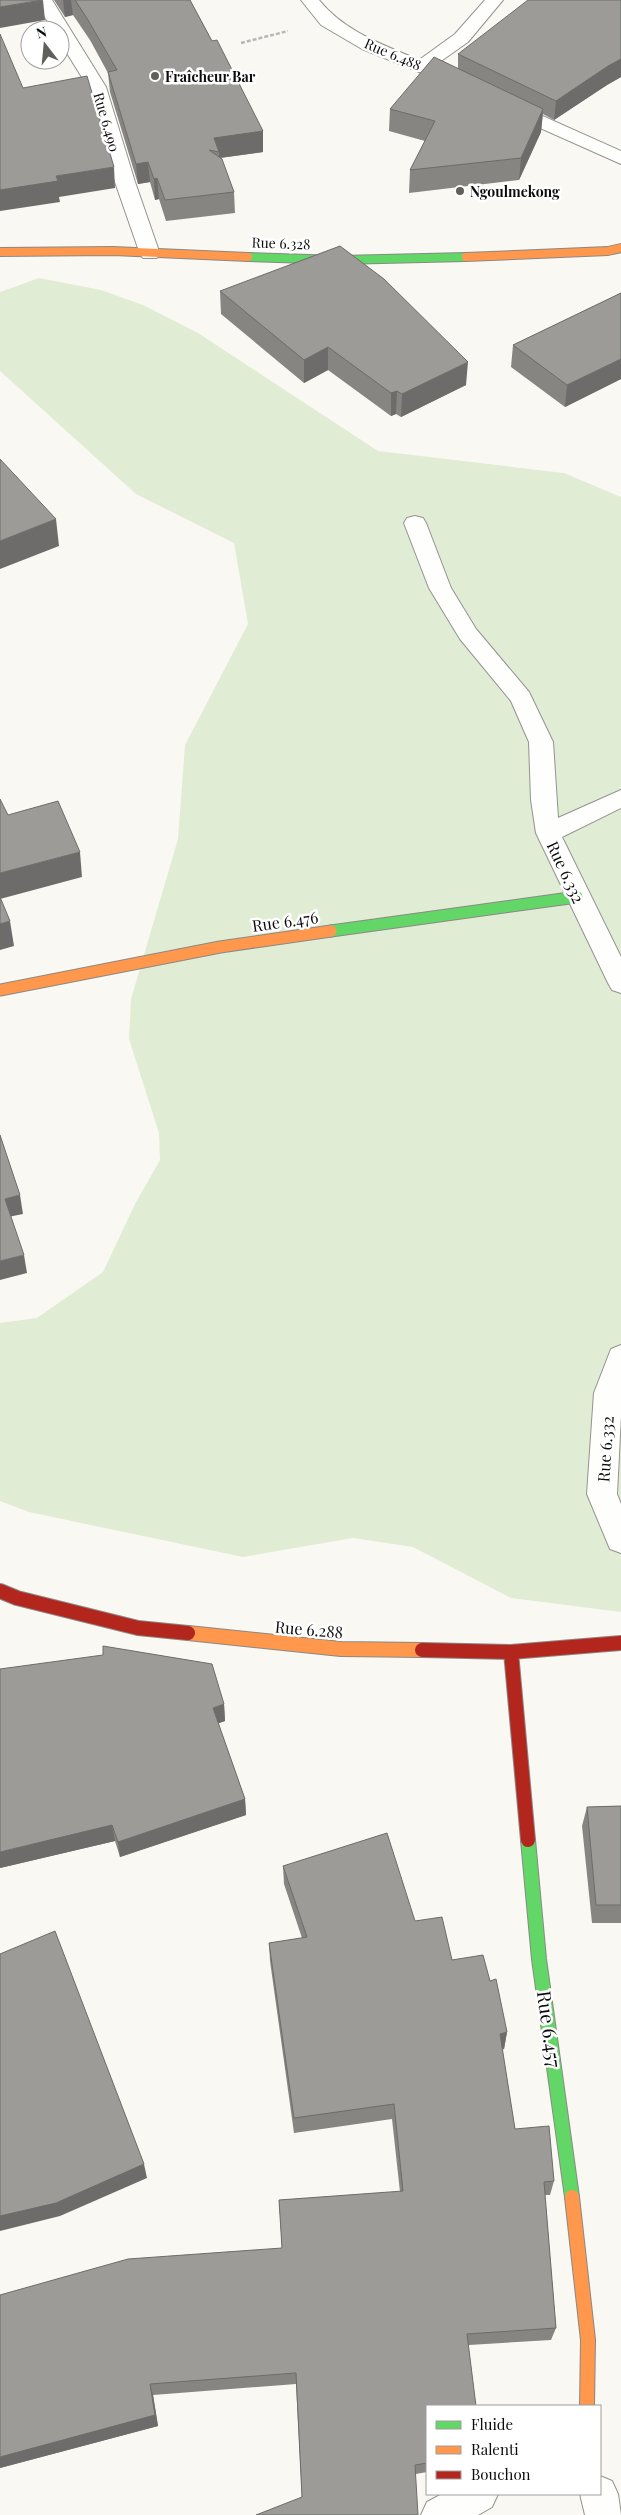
<svg xmlns="http://www.w3.org/2000/svg" width="621" height="2515" font-family="'Playfair Display',serif">
<style>
.green{fill:#e1ecd4}
.lines{fill:none;stroke-linecap:round;stroke-linejoin:round}
.street-casing{stroke:#939290;stroke-width:2}
.fast-far2-casing{stroke:#8a8986;stroke-width:10}
.fast-far1-casing{stroke:#8a8986;stroke-width:13}
.fast-casing{stroke:#8a8986;stroke-width:16}
.slow-far2-casing{stroke:#8a8986;stroke-width:10}
.slow-far1-casing{stroke:#8a8986;stroke-width:13}
.slow-casing{stroke:#8a8986;stroke-width:16}
.jam-casing{stroke:#8a8986;stroke-width:16}
.path{stroke:#b7b7b6;stroke-width:2.5;stroke-dasharray:4 2;stroke-linecap:butt}
.street{fill:#fefefd;fill-rule:evenodd}
.fast-far2{stroke:#63d668;stroke-width:8}
.fast-far1{stroke:#63d668;stroke-width:11}
.fast{stroke:#63d668;stroke-width:14}
.slow-far2{stroke:#ff974d;stroke-width:8}
.slow-far1{stroke:#ff974d;stroke-width:11}
.slow{stroke:#ff974d;stroke-width:14}
.jam{stroke:#b3261e;stroke-width:14}
.wall{fill:#868582}
.shaded-wall{fill:#6d6c6a}
.building{fill:#9c9b97;stroke:#6d6c6a}
.poi-dot{fill:#5f5f5c;stroke:#fff;stroke-width:2}
.labels{text-anchor:middle;dominant-baseline:central;stroke-width:5;stroke-linejoin:round;paint-order:stroke}
.far-street-label{font-size:14px;fill:#0c0c0c;stroke:#fff}
.far-poi-label{font-size:14px;font-weight:bold;fill:#0c0c0c;stroke:#fff;text-anchor:start}
.street-label{font-size:16px;fill:#0c0c0c;stroke:#fff}
.near-street-label{font-size:19px;fill:#0c0c0c;stroke:#fff}
</style>
<rect width="100%" height="100%" fill="#faf8f2"/>
<path class="green" d="M 39,278 L 101,290 L 143,305 L 198,333 L 378,451 L 564,473 L 621,497 L 621,1612 L 511,1598 L 413,1547 L 353,1538 L 243,1557 L 29,1512 L 0,1501 L 0,1323 L 37,1318 L 103,1272 L 135,1204 L 160,1160 L 159,1133 L 129,1039 L 131,999 L 178,839 L 185,745 L 248,624 L 234,543 L 136,494 L 0,371 L 0,292 Z"/>
<g class="lines">
<g class="street-casing">
<path id="street" d="M 34,0 L 52,0 L 106,87 L 135,182 L 160,254 L 157,258 L 143,258 L 140,254 L 115,182 L 88,87 L 60,42 L 60,30 L 53,30 Z
M 301,0 L 319,0 C 345,32 382,44 419,60 L 455,34 L 485,0 L 503,0 L 468,42 L 434,66 L 465,79 L 468,83 L 465,87 L 459,88 L 362,49 L 321,25 Z
M 509,101 L 621,151 L 621,164 L 502,111 L 500,107 L 502,103 Z
M 415,516 L 423,518 L 426,523 L 451,588 L 476,629 L 529,692 L 553,742 L 558,818 L 621,790 L 621,808 L 562,837 L 621,957 L 621,993 L 612,990 L 608,983 L 536,833 L 531,800 L 529,742 L 511,701 L 460,639 L 429,588 L 404,523 L 407,518 Z
M 621,1345 L 621,1416 L 617,1494 L 621,1504 L 621,1553 L 610,1549 L 587,1494 L 594,1393 L 611,1349 Z
M 600,2476 L 612,2481 L 618,2494 L 621,2515 L 585,2515 L 580,2494 L 600,2494 Z
M 442,2494 L 498,2494 L 492,2507 L 478,2515 L 421,2515 L 427,2502 Z"/>
</g>
<g class="fast-far2-casing">
<path id="fast-far2" d="M 248,257 L 340,260 L 466,257"/>
</g>
<g class="fast-far1-casing">
<path id="fast-far1" d="M 331,931 L 577,897"/>
</g>
<g class="fast-casing">
<path id="fast" d="M 528,1840 L 539,1959 L 572,2197"/>
</g>
<g class="slow-far2-casing">
<path id="slow-far2" d="M 0,252 L 113,251 L 248,257
M 466,257 L 608,251 L 621,248"/>
</g>
<g class="slow-far1-casing">
<path id="slow-far1" d="M 0,990 L 220,947 L 331,931"/>
</g>
<g class="slow-casing">
<path id="slow" d="M 188,1633 L 341,1649 L 422,1650
M 572,2197 L 588,2340 L 587,2406"/>
</g>
<g class="jam-casing">
<path id="jam" d="M 0,1591 L 17,1598 L 138,1628 L 188,1633
M 422,1650 L 511,1652 L 621,1643
M 511,1652 L 528,1840"/>
</g>
<path class="path" d="M 241,43 L 288,31"/>
<use href="#street" class="street"/>
<use href="#fast-far2" class="fast-far2"/>
<use href="#fast-far1" class="fast-far1"/>
<use href="#fast" class="fast"/>
<use href="#slow-far2" class="slow-far2"/>
<use href="#slow-far1" class="slow-far1"/>
<use href="#slow" class="slow"/>
<use href="#jam" class="jam"/>
</g>
<path class="wall" d="M 54,0 L 190,0 L 212,41 L 263,131 L 263,152 L 220,158 L 234,192 L 235,213 L 166,221 L 159,199 L 155,200 L 150,182 L 138,184 L 110,92 L 108,73 L 90,40 L 73,15 L 65,17 Z
M 621,0 L 621,77 L 607,85 L 554,120 L 543,114 L 541,132 L 519,180 L 409,193 L 410,170 L 425,141 L 389,131 L 390,109 L 458,68 L 458,54 Z
M 220,291 L 466,385 L 401,417 L 396,414 L 391,416 L 328,370 L 304,383 L 221,314 Z
M 621,293 L 621,379 L 565,407 L 511,367 L 513,345 Z
M 224,1704 L 225,1721 L 218,1723 L 245,1799 L 246,1815 L 120,1857 L 115,1841 L 0,1868 Z
M 621,1806 L 621,1923 L 592,1923 L 582,1826 L 587,1807 Z
M 283,1866 L 415,1921 L 452,1960 L 490,1981 L 507,2032 L 504,2049 L 502,2049 L 515,2129 L 554,2181 L 550,2195 L 545,2195 L 556,2328 L 551,2340 L 469,2345 L 427,2406 L 427,2472 L 416,2474 L 302,2498 L 296,2384 L 153,2395 L 158,2426 L 0,2468 L 282,2248 L 279,2200 L 400,2192 L 392,2119 L 294,2133 L 270,1961 L 269,1943 L 302,1938 L 284,1884 Z"/>
<path class="shaded-wall" d="M 43,0 L 45,20 L 0,28 L 0,7 Z
M 63,0 L 71,0 L 73,15 L 65,17 Z
M 621,59 L 621,77 L 607,85 L 554,120 L 556,101 L 608,66 Z
M 543,109 L 541,132 L 519,180 L 521,158 Z
M 263,131 L 263,152 L 219,158 L 219,152 L 214,138 Z
M 148,162 L 150,182 L 138,184 L 136,164 Z
M 114,167 L 115,188 L 59,197 L 60,202 L 0,211 L 0,190 L 56,176 Z
M 157,178 L 159,199 L 155,200 L 154,179 Z
M 328,347 L 328,370 L 304,383 L 304,360 Z
M 621,359 L 621,379 L 565,407 L 567,385 Z
M 468,362 L 466,385 L 401,417 L 402,394 Z
M 397,391 L 396,414 L 391,416 L 391,393 Z
M 56,519 L 59,546 L 0,569 L 0,541 Z
M 80,852 L 82,877 L 0,899 L 0,873 Z
M 10,921 L 14,946 L 0,950 L 0,924 Z
M 20,1195 L 23,1214 L 8,1217 L 5,1199 Z
M 24,1255 L 27,1273 L 0,1280 L 0,1261 Z
M 224,1704 L 225,1721 L 214,1725 L 213,1708 Z
M 245,1799 L 246,1815 L 120,1857 L 118,1842 Z
M 112,1825 L 115,1841 L 0,1868 L 0,1852 Z
M 507,2032 L 504,2049 L 496,2051 L 500,2034 Z
M 144,2164 L 147,2178 L 60,2216 L 0,2231 L 0,2216 Z
M 150,2384 L 153,2395 L 158,2426 L 0,2468 L 0,2457 Z"/>
<path class="building" d="M 0,0 L 42,0 L 0,7 Z
M 75,0 L 190,0 L 212,41 L 217,40 L 263,131 L 214,138 L 219,152 L 209,150 L 222,159 L 234,192 L 165,200 L 157,178 L 154,179 L 148,162 L 136,164 L 108,72 L 117,70 L 88,20 Z
M 528,0 L 621,0 L 621,59 L 608,66 L 556,101 L 458,54 Z
M 0,34 L 23,88 L 87,76 L 114,167 L 56,176 L 58,181 L 0,190 Z
M 434,57 L 543,109 L 521,158 L 410,170 L 435,121 L 390,109 Z
M 340,246 L 384,279 L 468,362 L 402,394 L 397,391 L 391,393 L 328,347 L 304,360 L 220,291 Z
M 621,293 L 621,359 L 567,385 L 513,345 Z
M 0,459 L 56,519 L 0,541 Z
M 0,799 L 8,815 L 58,801 L 80,852 L 0,873 Z
M 0,897 L 10,921 L 0,924 Z
M 0,1135 L 20,1195 L 5,1199 L 24,1255 L 0,1261 Z
M 103,1646 L 212,1664 L 224,1704 L 213,1708 L 245,1799 L 118,1842 L 112,1825 L 0,1852 L 0,1669 L 103,1655 Z
M 621,1806 L 621,1905 L 596,1905 L 587,1807 Z
M 387,1833 L 415,1921 L 442,1917 L 452,1960 L 483,1955 L 490,1981 L 496,1979 L 507,2032 L 500,2034 L 515,2129 L 549,2126 L 554,2181 L 544,2182 L 556,2328 L 467,2334 L 476,2406 L 427,2406 L 427,2463 L 415,2465 L 418,2515 L 256,2515 L 302,2497 L 296,2373 L 150,2384 L 155,2415 L 0,2457 L 0,2295 L 128,2259 L 282,2248 L 279,2200 L 403,2191 L 394,2104 L 294,2118 L 269,1943 L 307,1937 L 283,1866 Z
M 55,1931 L 144,2164 L 56,2203 L 0,2216 L 0,1954 Z"/>
<g class="poi-dot">
<circle cx="155" cy="76" r="5"/>
<circle cx="460" cy="191" r="5"/>
</g>
<g class="labels">
<g class="far-street-label">
<text transform="translate(393 54) rotate(23)">Rue 6.488</text>
<text transform="translate(107 122) rotate(74)">Rue 6.490</text>
<text transform="translate(281 243) rotate(2)">Rue 6.328</text>
</g>
<g class="far-poi-label">
<text x="165" y="76">Fraîcheur Bar</text>
<text x="470" y="191">Ngoulmekong</text>
</g>
<g class="street-label">
<text transform="translate(566 872) rotate(65)">Rue 6.332</text>
<text transform="translate(285 921) rotate(-8)">Rue 6.476</text>
<text transform="translate(605 1449) rotate(-86)">Rue 6.332</text>
<text transform="translate(309 1629) rotate(5)">Rue 6.288</text>
</g>
<g class="near-street-label">
<text transform="translate(550 2029) rotate(82)">Rue 6.457</text>
</g>
</g>
<rect x="426" y="2405" width="175" height="90" fill="#ffffff" stroke="#9e9e9e"/>
<rect x="436" y="2421" width="25" height="8" fill="#63d668" stroke="#9e9e9e"/>
<text x="471" y="2430" font-size="15" fill="#0c0c0c">Fluide</text>
<rect x="436" y="2446" width="25" height="8" fill="#ff974d" stroke="#9e9e9e"/>
<text x="471" y="2455" font-size="15" fill="#0c0c0c">Ralenti</text>
<rect x="436" y="2471" width="25" height="8" fill="#b3261e" stroke="#9e9e9e"/>
<text x="471" y="2480" font-size="15" fill="#0c0c0c">Bouchon</text>
<g transform="translate(45 45) rotate(344)"><circle r="24" fill="#ffffff" stroke="#9e9e9e"/>
<path d="M0-4L9 19L0 12L-9 19Z" fill="#5f5f5c"/>
<text y="-8" font-size="14" font-weight="bold" text-anchor="middle" fill="#0c0c0c">N</text>
</g>
</svg>
